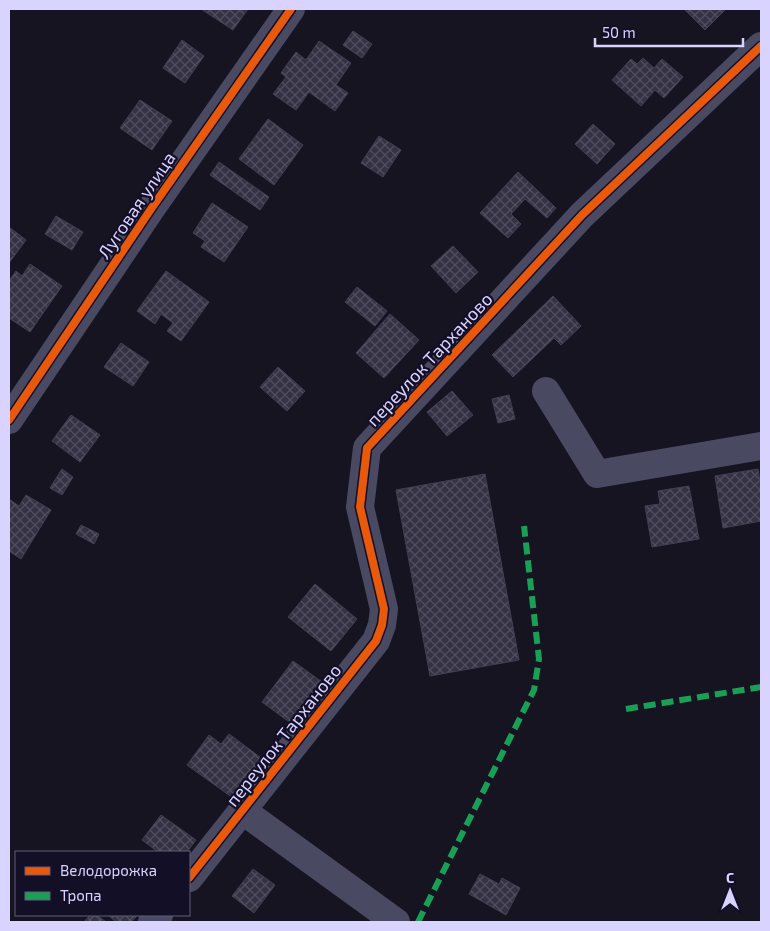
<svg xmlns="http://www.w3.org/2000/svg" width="770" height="931" font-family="'Exo 2',sans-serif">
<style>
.building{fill:url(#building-cross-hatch);stroke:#433f54}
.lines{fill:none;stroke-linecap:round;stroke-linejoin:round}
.minor{stroke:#4a4962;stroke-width:28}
.quiet{stroke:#1a9f57;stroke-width:6;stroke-dasharray:12 6;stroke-linecap:butt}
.cycleway-casing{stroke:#130f26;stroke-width:11}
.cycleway{stroke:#e8590c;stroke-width:8}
.labels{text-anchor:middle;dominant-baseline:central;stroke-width:4.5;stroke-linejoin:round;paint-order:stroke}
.street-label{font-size:18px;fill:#d9d4ff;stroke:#130f26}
</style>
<defs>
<pattern id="building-cross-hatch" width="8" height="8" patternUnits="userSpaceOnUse" patternTransform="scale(1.25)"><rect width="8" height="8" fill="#343243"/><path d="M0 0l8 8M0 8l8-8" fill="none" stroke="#514f5f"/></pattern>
</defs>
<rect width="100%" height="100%" fill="#161421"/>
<path class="building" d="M 201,9 L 248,9 L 233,30 Z
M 684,9 L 726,9 L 705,30 Z
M 353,31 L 372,44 L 362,58 L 343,45 Z
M 182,40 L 204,56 L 185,83 L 163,68 Z
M 319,41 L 351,63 L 336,85 L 348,93 L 335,111 L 309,92 L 296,110 L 273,94 L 286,77 L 281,73 L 296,52 L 306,60 Z
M 643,58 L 654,68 L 662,59 L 683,77 L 664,98 L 655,90 L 641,106 L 612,80 L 631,59 L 637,64 Z
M 140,100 L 172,121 L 152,150 L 120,128 Z
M 268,119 L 303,145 L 274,185 L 239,159 Z
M 593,124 L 615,144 L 597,164 L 575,144 Z
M 379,136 L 401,150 L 383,177 L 361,163 Z
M 219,162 L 269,197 L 260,210 L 210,175 Z
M 518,172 L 556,208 L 547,218 L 525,199 L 511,214 L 521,224 L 508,238 L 480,213 Z
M 212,203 L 248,227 L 224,262 L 201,247 L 205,241 L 193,233 Z
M 56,216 L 83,232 L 72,250 L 45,234 Z
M 9,227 L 26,240 L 9,263 Z
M 453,246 L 478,272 L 456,293 L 431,266 Z
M 30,264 L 62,286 L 30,332 L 9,318 L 9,281 L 16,271 L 22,276 Z
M 166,271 L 209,302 L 181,341 L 167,331 L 173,323 L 161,314 L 155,324 L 137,311 Z
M 357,287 L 387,311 L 375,326 L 345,302 Z
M 553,296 L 581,326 L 561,345 L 554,338 L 513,377 L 492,355 Z
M 390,314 L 419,340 L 384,378 L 356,353 Z
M 121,343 L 149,362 L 133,386 L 104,367 Z
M 278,367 L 305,391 L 287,411 L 260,387 Z
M 452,391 L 473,415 L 447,436 L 427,412 Z
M 509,395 L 515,419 L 498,423 L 492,399 Z
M 71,415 L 100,435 L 80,462 L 52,441 Z
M 62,469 L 73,477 L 62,495 L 50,488 Z
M 758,469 L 761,488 L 761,521 L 723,528 L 715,476 Z
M 485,474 L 519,660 L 430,676 L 396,490 Z
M 689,486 L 699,539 L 652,547 L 645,506 L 660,504 L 658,491 Z
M 26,495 L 51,510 L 21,559 L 9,551 L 9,499 L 19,506 Z
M 81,525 L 99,534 L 94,544 L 76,534 Z
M 315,584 L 357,619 L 331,651 L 288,617 Z
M 293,661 L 322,682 L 292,724 L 262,702 Z
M 229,734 L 268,763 L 258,776 L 253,772 L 233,798 L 187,765 L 209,735 L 221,744 Z
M 161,815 L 196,840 L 187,852 L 158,852 L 142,840 Z
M 253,869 L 275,885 L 254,913 L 232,896 Z
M 480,874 L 499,884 L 502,878 L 520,888 L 506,915 L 469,894 Z
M 90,915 L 97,915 L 106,922 L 84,922 Z
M 108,915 L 138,915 L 131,922 L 116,922 Z"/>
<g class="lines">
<path class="minor" d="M 546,391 L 597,474 L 761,446
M 9,420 L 151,209 L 291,9
M 243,811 L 396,922
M 189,878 L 376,641 L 382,625 L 384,609 L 360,507 L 367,448 L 582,215 L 761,46
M 152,922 L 159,915"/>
<path class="quiet" d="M 626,709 L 761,687
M 418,922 L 534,690 L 539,659 L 524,526"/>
<g class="cycleway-casing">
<path id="cycleway" d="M 9,420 L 151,209 L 291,9
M 189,878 L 376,641 L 382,625 L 384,609 L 360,507 L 367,448 L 582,215 L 761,46"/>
</g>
<use href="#cycleway" class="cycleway"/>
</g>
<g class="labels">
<g class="street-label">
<text transform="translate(136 205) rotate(-56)">Луговая улица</text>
<text transform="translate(429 359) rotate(-47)">переулок Тарханово</text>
<text transform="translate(283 735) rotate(-52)">переулок Тарханово</text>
</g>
</g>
<rect width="770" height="931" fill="none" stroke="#d9d4ff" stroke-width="20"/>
<rect x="15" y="851" width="175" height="65" fill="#130f26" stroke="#625e7d"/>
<rect x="25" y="867" width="25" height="8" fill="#e8590c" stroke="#625e7d"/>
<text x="60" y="876" font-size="15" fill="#d9d4ff">Велодорожка</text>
<rect x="25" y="892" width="25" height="8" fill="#1a9f57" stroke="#625e7d"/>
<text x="60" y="901" font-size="15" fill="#d9d4ff">Тропа</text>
<g transform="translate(730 891)" stroke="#130f26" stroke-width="4" paint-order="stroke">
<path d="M0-4L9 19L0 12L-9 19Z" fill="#d9d4ff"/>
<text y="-8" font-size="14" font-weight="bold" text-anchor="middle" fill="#d9d4ff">С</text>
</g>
<path d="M595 38v8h148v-8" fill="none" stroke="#d9d4ff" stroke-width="2.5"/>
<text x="602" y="38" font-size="15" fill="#d9d4ff" stroke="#130f26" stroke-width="4" paint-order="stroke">50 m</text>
</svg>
